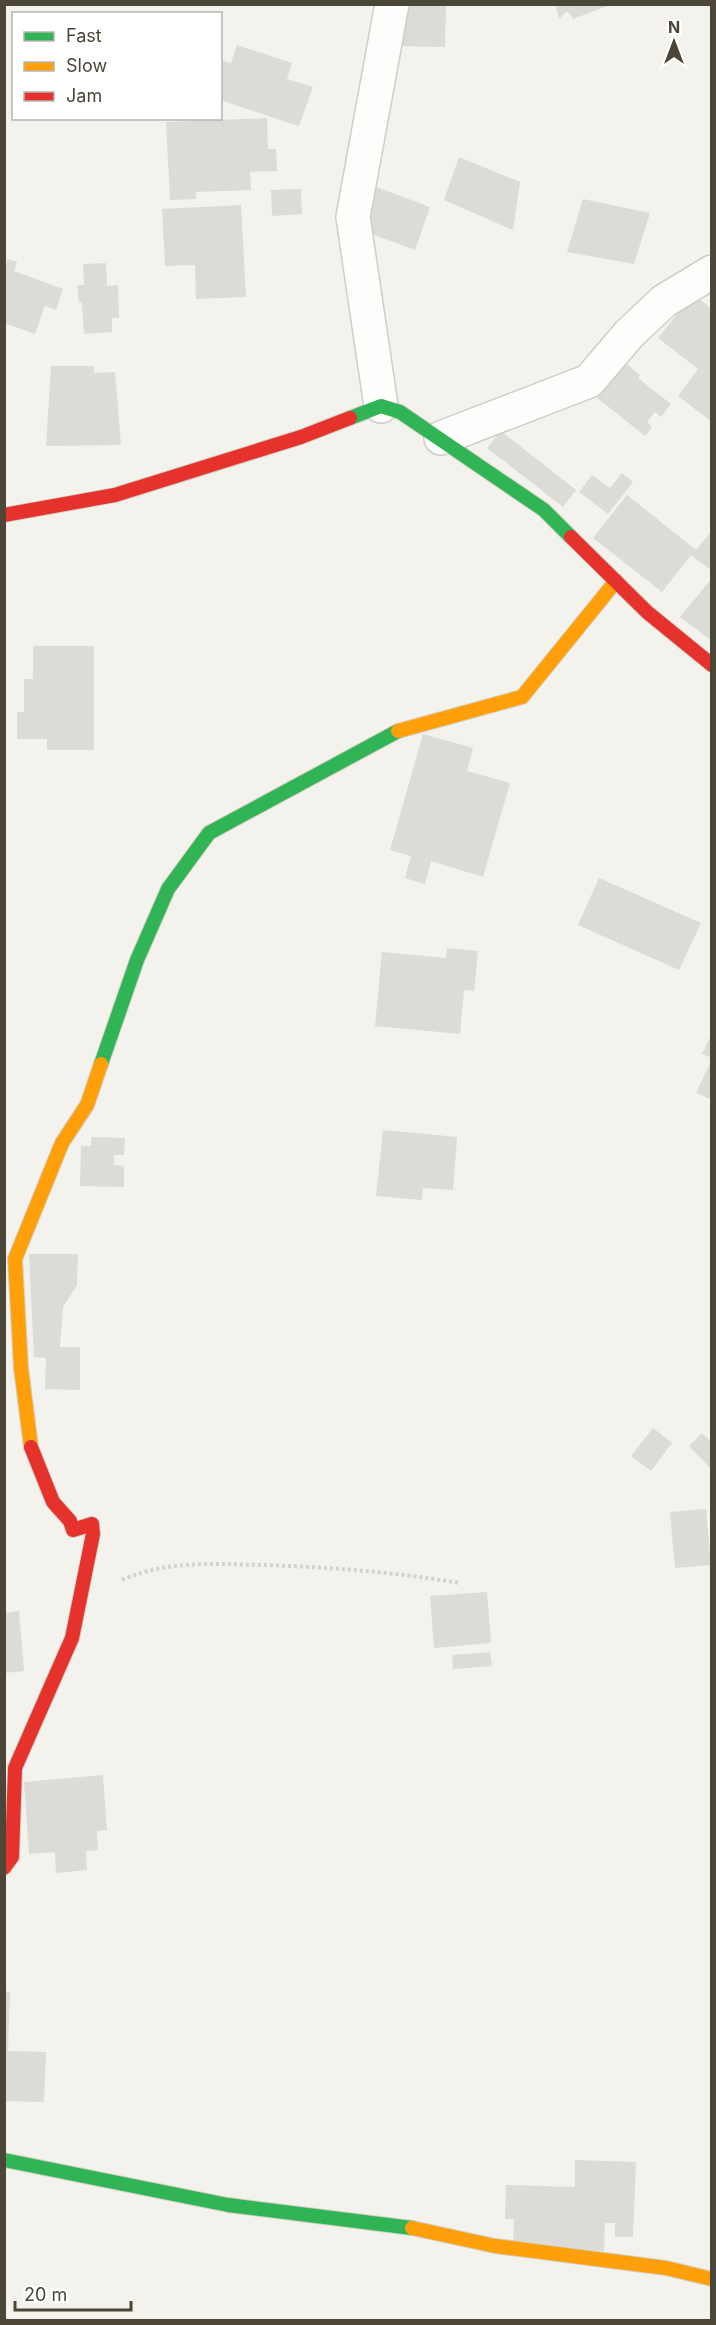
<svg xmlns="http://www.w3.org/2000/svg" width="716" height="2325" font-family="Inter,sans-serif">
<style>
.building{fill:#dddbd5}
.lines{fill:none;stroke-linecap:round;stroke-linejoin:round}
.street-casing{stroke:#cfcdc7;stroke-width:36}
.fast-casing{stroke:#d3d0c4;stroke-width:16}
.slow-casing{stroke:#d3d0c4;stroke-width:16}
.jam-casing{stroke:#d3d0c4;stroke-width:16}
.path{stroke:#d3d2cb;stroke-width:4;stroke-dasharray:3 3;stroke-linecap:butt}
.street{stroke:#fdfdfc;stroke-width:33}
.fast{stroke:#30b455;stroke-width:14}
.slow{stroke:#ff9f0a;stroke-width:14}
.jam{stroke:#e5322d;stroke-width:14}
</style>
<rect width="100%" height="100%" fill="#f3f2ed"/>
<path class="building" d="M 555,4 L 610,4 L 610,5 L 573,19 L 567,11 L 559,19 Z
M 394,5 L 446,5 L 445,47 L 393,46 Z
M 237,45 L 292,63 L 287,79 L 313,87 L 299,126 L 220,100 L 220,60 L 231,63 Z
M 267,118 L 268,149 L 276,149 L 277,171 L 250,172 L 251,190 L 196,192 L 196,199 L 170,200 L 166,122 Z
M 459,157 L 520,182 L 513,230 L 444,200 Z
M 374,186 L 430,207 L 415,250 L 358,229 Z
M 301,189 L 302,214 L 272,216 L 271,190 Z
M 583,199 L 650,213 L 634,264 L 567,252 Z
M 241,205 L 246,297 L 196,299 L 195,265 L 165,266 L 162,209 Z
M 8,259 L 17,262 L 14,271 L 63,289 L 56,310 L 45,306 L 35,334 L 4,323 L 4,270 Z
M 106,263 L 107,286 L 118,285 L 119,318 L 112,318 L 112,332 L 84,334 L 82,302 L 79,303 L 77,285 L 84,285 L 83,264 Z
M 693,294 L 712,309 L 712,422 L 678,396 L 698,369 L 658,338 Z
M 619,358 L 640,375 L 638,378 L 671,404 L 661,417 L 655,412 L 647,422 L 652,427 L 645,436 L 591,393 Z
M 51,366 L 94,366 L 94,373 L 115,372 L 121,445 L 46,446 Z
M 501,431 L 576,490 L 563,507 L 487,448 Z
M 622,473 L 633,482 L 608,514 L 579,492 L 592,475 L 610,488 Z
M 627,495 L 696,550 L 712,531 L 712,571 L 691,555 L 662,592 L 593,538 Z
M 712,578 L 712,641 L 680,617 Z
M 33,646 L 94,646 L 94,750 L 47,750 L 47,739 L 17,739 L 17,712 L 24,712 L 24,679 L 33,679 Z
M 423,734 L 473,748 L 467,771 L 510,783 L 483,877 L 431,861 L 425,884 L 405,878 L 411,856 L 390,850 Z
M 599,878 L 701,923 L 679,970 L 578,925 Z
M 447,948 L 478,951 L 474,991 L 464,990 L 460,1034 L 375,1026 L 382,952 L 446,958 Z
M 712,1033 L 712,1058 L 702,1054 Z
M 712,1059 L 712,1100 L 696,1093 Z
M 383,1130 L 457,1137 L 453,1190 L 423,1188 L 422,1200 L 376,1196 Z
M 91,1137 L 125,1138 L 124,1155 L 114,1155 L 114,1165 L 124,1166 L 124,1187 L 80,1186 L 81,1146 L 91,1146 Z
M 29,1254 L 78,1254 L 77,1285 L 63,1307 L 60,1347 L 80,1347 L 80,1390 L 45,1389 L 46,1358 L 34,1357 Z
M 653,1428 L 672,1443 L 651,1471 L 631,1456 Z
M 702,1433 L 712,1443 L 712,1470 L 689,1446 Z
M 706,1509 L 711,1565 L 675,1568 L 670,1512 Z
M 487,1592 L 491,1643 L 434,1648 L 430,1596 Z
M 19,1611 L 24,1671 L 4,1673 L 4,1613 Z
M 490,1652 L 492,1666 L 453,1669 L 452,1655 Z
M 103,1775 L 107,1830 L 97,1831 L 98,1850 L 86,1851 L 87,1870 L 56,1873 L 55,1852 L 29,1854 L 24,1782 Z
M 4,1991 L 10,1992 L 8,2051 L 46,2052 L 44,2102 L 4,2101 Z
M 575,2160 L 636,2162 L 633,2237 L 615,2237 L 615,2223 L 605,2223 L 604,2251 L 513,2248 L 514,2219 L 505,2219 L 506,2185 L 575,2187 Z"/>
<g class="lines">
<g class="street-casing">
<path id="street" d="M 381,406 L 353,217 L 392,4
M 441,438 L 589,381 L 629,334 L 664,301 L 712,272"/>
</g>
<g class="fast-casing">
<path id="fast" d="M 350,418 L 381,406 L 400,412 L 544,510 L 571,537
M 101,1064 L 137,960 L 168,889 L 209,833 L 398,731
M 4,2160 L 228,2205 L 412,2228"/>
</g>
<g class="slow-casing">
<path id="slow" d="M 398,731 L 522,697 L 616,581
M 31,1447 L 21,1368 L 15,1259 L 62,1143 L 87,1105 L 101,1064
M 412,2228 L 495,2246 L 666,2268 L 712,2279"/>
</g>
<g class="jam-casing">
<path id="jam" d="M 4,515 L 115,495 L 301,437 L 350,418
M 571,537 L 647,612 L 712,665
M 4,1868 L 12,1857 L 15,1768 L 72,1638 L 93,1534 L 92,1524 L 73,1530 L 70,1521 L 53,1502 L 31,1447"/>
</g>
<path class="path" d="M 122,1580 C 168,1560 213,1564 262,1565 C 329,1567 394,1572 460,1583"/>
<use href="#street" class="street"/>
<use href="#fast" class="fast"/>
<use href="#slow" class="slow"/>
<use href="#jam" class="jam"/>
</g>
<rect width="716" height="2325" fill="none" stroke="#4b4637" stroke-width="12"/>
<rect x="12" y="12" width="210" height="108" fill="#ffffff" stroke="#b7b5af" stroke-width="1.5"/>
<rect x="24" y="32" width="30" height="9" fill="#30b455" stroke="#b7b5af" stroke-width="1.5"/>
<text x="66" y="42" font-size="18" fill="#4b4637">Fast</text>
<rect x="24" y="62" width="30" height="9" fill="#ff9f0a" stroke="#b7b5af" stroke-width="1.5"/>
<text x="66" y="72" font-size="18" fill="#4b4637">Slow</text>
<rect x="24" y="92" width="30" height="9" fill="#e5322d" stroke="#b7b5af" stroke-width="1.5"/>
<text x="66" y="102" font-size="18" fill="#4b4637">Jam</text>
<g transform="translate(674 42)" stroke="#ffffff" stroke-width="4.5" paint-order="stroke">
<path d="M0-4.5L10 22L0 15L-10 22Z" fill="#4b4637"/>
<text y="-9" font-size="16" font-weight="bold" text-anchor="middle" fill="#4b4637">N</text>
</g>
<path d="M15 2301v9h116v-9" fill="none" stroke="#4b4637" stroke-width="3"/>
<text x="24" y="2301" font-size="18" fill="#4b4637" stroke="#ffffff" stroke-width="4.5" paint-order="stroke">20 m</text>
</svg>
